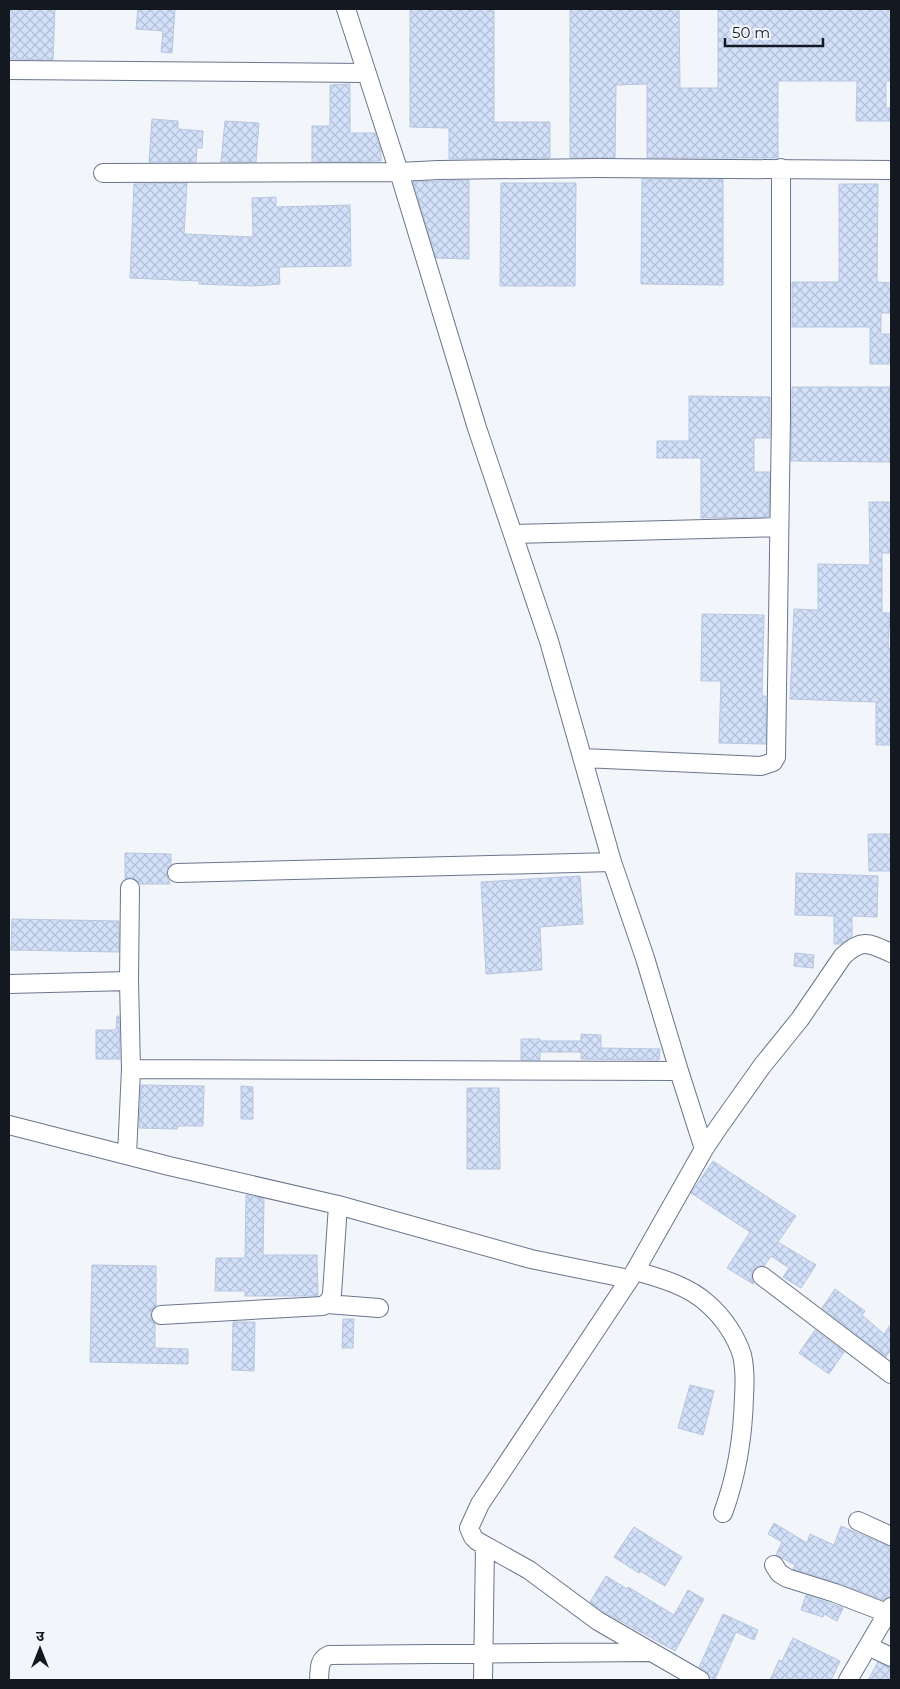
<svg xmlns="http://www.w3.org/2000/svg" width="900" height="1689" font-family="Montserrat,'Noto Sans Devanagari',sans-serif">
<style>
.building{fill:url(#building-cross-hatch);stroke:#b9c6df}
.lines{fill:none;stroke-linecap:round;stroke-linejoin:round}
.minor-casing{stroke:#6a768d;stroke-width:20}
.minor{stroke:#fff;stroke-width:18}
</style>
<defs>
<pattern id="building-cross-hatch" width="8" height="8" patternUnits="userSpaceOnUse" patternTransform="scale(1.25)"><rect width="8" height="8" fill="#d2e0fa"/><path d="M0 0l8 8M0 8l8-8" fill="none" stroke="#b3c0d6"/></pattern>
</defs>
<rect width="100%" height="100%" fill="#f2f5fa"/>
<path class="building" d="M 9,9 L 55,9 L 53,60 L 9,59 Z
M 138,9 L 175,9 L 172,53 L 161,52 L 163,31 L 136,29 Z
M 410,9 L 494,9 L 494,122 L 550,122 L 550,158 L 449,159 L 449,128 L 410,127 Z
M 570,9 L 679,9 L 680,88 L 718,88 L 718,9 L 891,9 L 891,81 L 886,81 L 886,108 L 891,108 L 891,121 L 856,121 L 857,81 L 778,81 L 778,158 L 647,158 L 647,84 L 616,85 L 615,158 L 570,158 Z
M 350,84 L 350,133 L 375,133 L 381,151 L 381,161 L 312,162 L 312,126 L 330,126 L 330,85 Z
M 152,119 L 178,121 L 178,129 L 203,131 L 202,148 L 197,148 L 196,162 L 149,162 Z
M 225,121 L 259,123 L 256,162 L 221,162 Z
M 642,179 L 723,179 L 723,285 L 641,284 Z
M 469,180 L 469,259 L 436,258 L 413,182 Z
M 187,183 L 184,234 L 253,237 L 252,198 L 276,197 L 276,207 L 350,205 L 351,266 L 279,267 L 280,284 L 253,286 L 199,284 L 199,281 L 130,278 L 134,184 Z
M 501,183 L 576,183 L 575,286 L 500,286 Z
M 839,184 L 878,184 L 877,282 L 891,283 L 891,313 L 881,313 L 881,334 L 891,334 L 891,364 L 870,364 L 870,327 L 792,327 L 792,282 L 839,282 Z
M 792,387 L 891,387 L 891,462 L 791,461 Z
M 689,396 L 770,397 L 770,438 L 754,438 L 754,472 L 770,472 L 769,517 L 701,518 L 701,458 L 657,458 L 657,441 L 689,441 Z
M 869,502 L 891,502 L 891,553 L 882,553 L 882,613 L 890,613 L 888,648 L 891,648 L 891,745 L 876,745 L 876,702 L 790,699 L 794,609 L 818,610 L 818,564 L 870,565 Z
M 702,614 L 764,615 L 762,696 L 766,696 L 766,744 L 719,743 L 721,681 L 701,681 Z
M 868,834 L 891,834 L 891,871 L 869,871 Z
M 125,853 L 171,854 L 171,865 L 166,873 L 170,884 L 140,884 L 135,879 L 130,877 L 125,879 Z
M 796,873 L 878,876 L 877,917 L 852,916 L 852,936 L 841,944 L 834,944 L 834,916 L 795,915 Z
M 580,876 L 583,924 L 540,927 L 542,970 L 486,974 L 481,882 Z
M 12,919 L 119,921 L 119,952 L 11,950 Z
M 795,953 L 814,955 L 813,968 L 794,966 Z
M 117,1016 L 119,1016 L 120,1059 L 96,1059 L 96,1030 L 116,1030 Z
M 581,1034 L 601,1035 L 601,1048 L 660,1049 L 659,1060 L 581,1059 L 581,1052 L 540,1052 L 540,1060 L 521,1060 L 521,1039 L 540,1039 L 540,1041 L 581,1041 Z
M 141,1085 L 204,1086 L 203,1126 L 178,1126 L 177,1129 L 139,1128 Z
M 241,1086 L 253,1087 L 253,1119 L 241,1119 Z
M 467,1088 L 499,1088 L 500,1169 L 467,1169 Z
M 713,1161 L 796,1216 L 778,1242 L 816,1265 L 801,1288 L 783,1277 L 789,1268 L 771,1256 L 764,1266 L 758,1266 L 753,1270 L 751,1275 L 754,1283 L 753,1284 L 727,1268 L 750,1232 L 691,1193 Z
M 246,1195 L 264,1199 L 263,1255 L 317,1255 L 318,1296 L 245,1296 L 245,1291 L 215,1291 L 216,1258 L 245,1258 Z
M 92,1265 L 156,1266 L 156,1306 L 152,1310 L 150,1315 L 152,1320 L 155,1324 L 155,1348 L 188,1349 L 188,1364 L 90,1362 Z
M 835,1289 L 865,1311 L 862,1315 L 884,1334 L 891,1324 L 891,1350 L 886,1357 L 822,1308 Z
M 343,1319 L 354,1319 L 353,1348 L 342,1348 Z
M 233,1322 L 255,1322 L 254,1371 L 232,1370 Z
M 815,1330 L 844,1352 L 829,1374 L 799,1353 Z
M 690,1385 L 714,1391 L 703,1435 L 678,1428 Z
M 774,1523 L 807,1543 L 810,1534 L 834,1545 L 841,1526 L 891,1547 L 891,1596 L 883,1600 L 838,1583 L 793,1569 L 795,1565 L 776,1555 L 782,1542 L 768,1534 Z
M 634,1527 L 682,1557 L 665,1586 L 640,1571 L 639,1573 L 614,1557 Z
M 606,1576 L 627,1589 L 628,1587 L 674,1615 L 688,1590 L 704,1599 L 675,1651 L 604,1612 L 590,1602 Z
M 806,1595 L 843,1608 L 837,1621 L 824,1614 L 823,1617 L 801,1610 Z
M 723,1614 L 758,1630 L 754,1640 L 736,1632 L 715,1679 L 710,1677 L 706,1671 L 699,1667 Z
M 793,1638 L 840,1661 L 831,1680 L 770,1680 L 779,1660 L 782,1661 Z
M 878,1662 L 891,1668 L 891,1680 L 868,1680 Z"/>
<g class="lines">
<g class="minor-casing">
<path id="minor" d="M 346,9 L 399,172 L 477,428 L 549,641 L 612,862 L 645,958 L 679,1071 L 704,1149
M 9,70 L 366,73
M 103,173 L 399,172 L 439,170 L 597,168 L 891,170
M 513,534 L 779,527
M 583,758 L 761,766 L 773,762 L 776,757 L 781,417 L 781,168
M 177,873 L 612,862
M 9,984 L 129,981
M 131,1069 L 679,1071
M 9,1125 L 169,1166 L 338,1205 L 531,1259 L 629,1279
M 127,1155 L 131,1069 L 129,981 L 130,888
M 635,1271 C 660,1278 689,1286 708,1304 C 723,1317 736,1336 742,1355 C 745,1368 745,1382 744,1397 C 743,1437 737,1475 723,1513
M 762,1276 L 891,1374
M 327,1304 L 379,1308
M 161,1315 L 323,1306 L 330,1300 L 332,1294 L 338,1205
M 858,1521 L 891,1536
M 774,1565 L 779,1573 L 787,1578 L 835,1593 L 887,1613
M 868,1646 L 891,1657
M 319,1680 C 320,1669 318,1660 329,1655 L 649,1652
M 483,1680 L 485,1546
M 700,1680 L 598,1621 L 529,1570 L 477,1541 L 473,1537 L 469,1528 L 480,1504 L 635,1271 L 704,1149 L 718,1128 L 762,1066 L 800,1019 L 843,956 C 862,938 869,943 891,953
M 848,1680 L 891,1607"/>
</g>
<use href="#minor" class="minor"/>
</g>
<rect width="900" height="1689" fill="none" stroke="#141921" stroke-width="20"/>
<g transform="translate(40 1649)" stroke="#f2f5fa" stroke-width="4" paint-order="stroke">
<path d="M0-4L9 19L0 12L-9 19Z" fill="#141921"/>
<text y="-8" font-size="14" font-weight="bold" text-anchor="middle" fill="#141921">उ</text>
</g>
<path d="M725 38v8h98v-8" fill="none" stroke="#141921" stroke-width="2.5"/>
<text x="732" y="38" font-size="15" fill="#141921" stroke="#f2f5fa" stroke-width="4" paint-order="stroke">50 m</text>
</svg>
